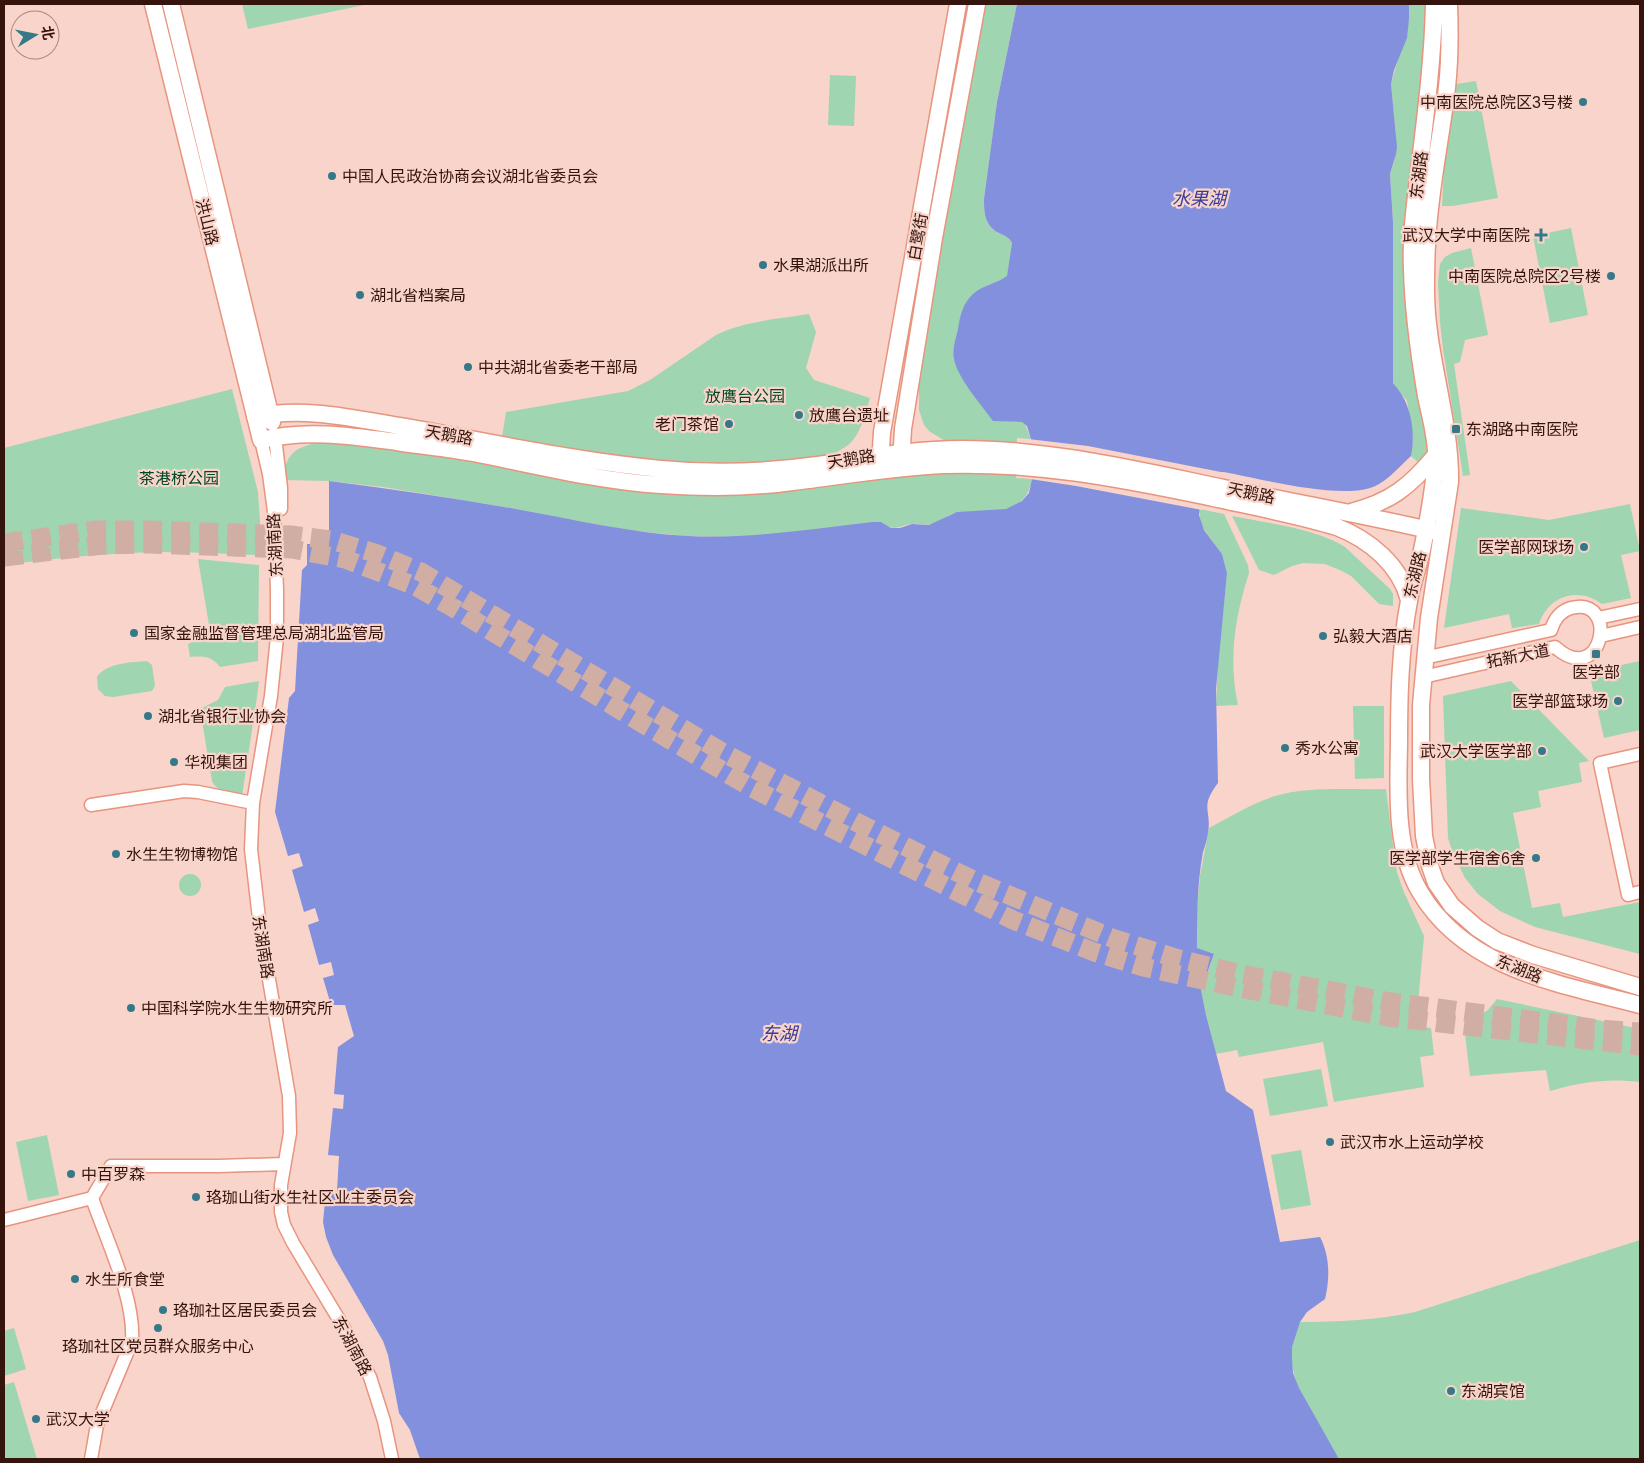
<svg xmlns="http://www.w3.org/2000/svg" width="1644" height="1463" font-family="Helvetica,'Noto Sans SC',sans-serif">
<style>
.green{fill:#9fd5b1}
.water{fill:#8390dd}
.pier{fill:#f8d4ca}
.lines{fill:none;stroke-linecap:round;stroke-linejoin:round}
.highway-tunnel{stroke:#d1aea4;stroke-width:19;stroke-dasharray:19 9;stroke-linecap:butt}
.minor-casing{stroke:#e8947e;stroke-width:15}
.major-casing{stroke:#e8947e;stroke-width:19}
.minor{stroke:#fff;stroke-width:12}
.major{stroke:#fff;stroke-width:16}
.poi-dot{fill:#357989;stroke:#f8d4ca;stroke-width:2}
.labels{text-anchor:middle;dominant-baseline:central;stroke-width:4.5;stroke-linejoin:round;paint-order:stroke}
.poi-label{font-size:16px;fill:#34140c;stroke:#f8d4ca;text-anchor:start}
.street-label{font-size:16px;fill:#34140c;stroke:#f8d4ca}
.park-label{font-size:16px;fill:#004725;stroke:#f8d4ca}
.water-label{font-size:18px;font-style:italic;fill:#373c96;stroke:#f8d4ca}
</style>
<rect width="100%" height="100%" fill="#f8d4ca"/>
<path class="green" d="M 242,4 L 369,4 L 248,29 Z
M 985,4 L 1017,4 L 997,102 L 984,199 C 984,214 985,226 999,233 C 1005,236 1009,237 1012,243 L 1007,277 L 1004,279 L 993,420 L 1022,422 L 1025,424 L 1031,439 L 1017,438 L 1017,446 L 945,441 L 929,431 L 924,425 L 919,410 L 919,383 L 943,236 Z
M 1409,4 L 1428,4 L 1430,453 L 1419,463 L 1411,456 L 1413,438 L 1407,401 L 1393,383 L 1393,222 L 1390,174 L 1394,162 L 1396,137 L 1391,84 L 1409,19 Z
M 830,75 L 856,76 L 854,126 L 828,125 Z
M 1476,81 L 1498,198 L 1453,206 L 1442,206 L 1444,169 L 1456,84 Z
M 1571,228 L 1588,315 L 1550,323 L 1533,236 Z
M 1471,248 L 1488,335 L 1465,340 L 1460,362 L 1454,364 L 1470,475 L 1463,476 L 1443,349 L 1440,322 L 1438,282 L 1440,264 L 1445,257 L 1452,253 Z
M 809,314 L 816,332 L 806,368 L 814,380 L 870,398 C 865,413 861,435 848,445 C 832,458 805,459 786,460 C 736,465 683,466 634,459 C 590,453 546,444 502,437 L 506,412 L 628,391 L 650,380 L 716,335 C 745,321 778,319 809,314 Z
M 232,389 L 258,492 L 260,522 L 260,555 C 226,554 193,552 160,552 C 108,553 56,558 4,565 L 4,448 Z
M 325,441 L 365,443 L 638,492 L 692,495 L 772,493 L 859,480 L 933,472 L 1016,471 L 1016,478 L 1032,479 C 1027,511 999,512 972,513 C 967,513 962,512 957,513 C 948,514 941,522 933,524 C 926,526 920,523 913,524 C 899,525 895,533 881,522 L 785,534 L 735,537 L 686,536 L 626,530 L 516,509 L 383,487 L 329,481 L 284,480 C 284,451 299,446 325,441 Z
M 1630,504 L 1640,551 L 1621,555 L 1631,598 L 1602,604 C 1578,586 1548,596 1539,624 L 1512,628 L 1509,614 L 1444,628 L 1461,508 L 1549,520 Z
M 1199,509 L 1224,514 L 1248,565 L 1249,573 C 1235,617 1228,659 1238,705 L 1216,706 L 1218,661 L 1227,573 L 1222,554 L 1201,525 Z
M 1232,516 C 1266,523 1316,528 1345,547 L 1390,589 L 1393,594 L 1393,606 L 1379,604 L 1351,576 L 1342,571 L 1325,564 L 1303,563 L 1292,566 L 1274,575 L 1259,570 Z
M 198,559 L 259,565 L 258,661 L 220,667 C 212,656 203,656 190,657 L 188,644 L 197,640 L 197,633 L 210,631 Z
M 147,661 L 152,665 L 155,686 L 152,691 L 113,697 L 105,696 L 98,689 L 97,677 C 106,663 132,662 147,661 Z
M 1640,661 L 1640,730 L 1604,738 L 1589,672 Z
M 259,681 L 257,697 L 242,796 C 230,793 218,793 212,781 L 200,709 L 218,700 L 225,687 Z
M 1511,681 L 1589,761 L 1579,763 L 1582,782 L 1538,791 L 1541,807 L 1513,813 L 1532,908 L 1560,903 L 1563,917 L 1640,902 L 1640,954 L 1535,927 L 1500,911 L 1478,894 L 1465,878 L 1452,851 L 1448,838 L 1443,696 Z
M 1353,706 L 1384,706 L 1384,778 L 1355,779 Z
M 1386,789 L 1394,854 L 1397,872 L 1403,890 L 1424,936 L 1416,1026 L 1431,1028 L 1434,1055 L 1420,1057 L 1424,1087 L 1334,1102 L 1323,1042 L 1239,1057 L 1237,1050 L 1216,1054 L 1206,1015 L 1201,990 L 1214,955 L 1197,948 L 1197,910 L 1200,876 L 1209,828 C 1230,817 1251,804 1275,796 C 1310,786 1350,790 1386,789 Z
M179 885a11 11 0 1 1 22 0a11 11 0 1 1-22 0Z
M 1497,999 L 1640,1029 L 1640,1082 C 1609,1078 1580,1082 1550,1091 L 1546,1070 L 1470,1076 L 1464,1026 L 1475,1016 L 1487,1011 Z
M 1321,1069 L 1328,1106 L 1270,1116 L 1263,1079 Z
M 47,1135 L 59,1195 L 28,1201 L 16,1142 Z
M 1301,1150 L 1311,1205 L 1281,1210 L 1271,1155 Z
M 1640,1240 L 1640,1459 L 1339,1459 C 1321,1429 1287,1384 1292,1348 C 1293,1339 1297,1330 1300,1322 C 1339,1322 1377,1320 1415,1312 Z
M 14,1328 L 26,1369 L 4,1376 L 4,1331 Z
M 14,1382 L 37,1459 L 4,1459 L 4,1385 Z"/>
<path class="water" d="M 1017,4 L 1409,4 L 1409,19 L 1407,38 L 1394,70 L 1391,84 L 1397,147 L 1396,154 L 1390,174 L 1393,222 L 1393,383 C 1411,402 1416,431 1411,456 C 1401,465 1391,477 1379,484 C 1349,503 1259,478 1223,472 L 1213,475 L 1200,505 L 1199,515 L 1204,530 L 1222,554 L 1227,573 L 1216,689 L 1218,783 C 1199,808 1212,809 1208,833 C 1207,840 1205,846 1203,852 C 1197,884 1197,916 1197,948 L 1214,954 L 1201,990 L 1206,1015 L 1226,1091 L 1253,1110 L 1280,1242 L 1320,1237 C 1330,1256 1330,1279 1325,1299 L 1307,1312 L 1300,1322 L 1292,1347 L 1292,1359 L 1293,1373 L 1299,1388 L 1339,1459 L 420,1459 L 410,1430 L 399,1413 L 388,1355 L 383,1341 L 333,1255 L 326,1237 L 323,1222 L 326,1191 L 337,1191 L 339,1156 L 328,1155 L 333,1108 L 343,1109 L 344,1095 L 334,1094 L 338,1047 L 354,1036 L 345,1005 L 331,1005 L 323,978 L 334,975 L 331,962 L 319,965 L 308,925 L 319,921 L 315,908 L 304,912 L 292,870 L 303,866 L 299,853 L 288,856 L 275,812 L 289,698 L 295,691 L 302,570 L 307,565 L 307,544 L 324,544 L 324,530 L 329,530 L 329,481 C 392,489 454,498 516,509 C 573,519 630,533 688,536 C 751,539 811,529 873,522 L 881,522 L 891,528 L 900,528 L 912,524 L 929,525 L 957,512 L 1006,509 L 1022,501 L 1029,493 L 1032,479 L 1031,439 L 1027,426 L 1022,422 L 993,421 C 981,404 958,379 954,359 C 952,349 956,338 958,329 C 960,316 963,303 973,294 C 983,285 996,284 1007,276 L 1012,243 C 1009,237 1005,236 999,233 C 985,226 984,214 984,199 L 997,102 Z"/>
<path class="pier" d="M 1028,439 L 1088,446 L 1226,473 L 1225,475 L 1219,475 L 1215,477 L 1202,510 L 1076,486 L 1030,479 Z"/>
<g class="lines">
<path class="highway-tunnel" d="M 4,543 L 96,530 L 150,530 L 291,535 L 331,540 L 375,553 L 421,572 L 722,752 L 856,822 L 975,881 L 1112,938 L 1179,959 L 1241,974 L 1391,1002 L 1600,1029 L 1640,1032
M 4,557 L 103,545 L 148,544 L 292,549 L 345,559 L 415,586 L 457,610 L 633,718 L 752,788 L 1013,920 L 1094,952 L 1143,967 L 1235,987 L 1388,1017 L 1640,1046"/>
<g class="minor-casing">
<path id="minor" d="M 275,437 L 281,488 L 281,509
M 261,440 L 269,474 L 274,511 L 277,590 L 277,637 L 271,696 L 253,803 L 251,849 L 260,927 L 289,1096 L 290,1133 L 281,1185 L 281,1212 L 284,1225 L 293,1243 L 341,1323 L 370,1377 L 384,1421 L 392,1459
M 1598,618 L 1640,609
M 1601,636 L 1640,627
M 1423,677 L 1555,647 C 1603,690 1620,595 1571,608 C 1560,611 1554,620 1551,630 L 1424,658
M 1640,754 L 1600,763 L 1628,895 L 1640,892
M 91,805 L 184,791 L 198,792 L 253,803
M 4,1220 L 92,1198 L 111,1166 L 219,1166 L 284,1164
M 91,1459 L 97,1425 L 132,1341 C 135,1298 106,1239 92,1198"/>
</g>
<g class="major-casing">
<path id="major" d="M 153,4 L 261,440 C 306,429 352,436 397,442 C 422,446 448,448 473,453 C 535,465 598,481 661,485 C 704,488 749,488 792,482 C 843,476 893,467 944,465 C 1034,462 1117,478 1204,496 C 1249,506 1294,514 1337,527 C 1370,540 1400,565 1409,600
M 171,4 L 272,422
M 1434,4 C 1433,54 1427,104 1421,154 C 1417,192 1410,231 1412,269 C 1413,312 1419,354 1426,396 C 1430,416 1437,438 1436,459 C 1434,489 1428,521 1422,550 C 1418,567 1412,584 1409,601 C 1400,648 1399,697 1399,745 C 1398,793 1395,850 1420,892 C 1466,970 1561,984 1640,1005
M 1449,4 C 1450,31 1450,60 1447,87 C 1441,140 1429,192 1427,245 C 1426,260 1426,276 1426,291 C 1426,355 1451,418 1450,482 L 1429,618 L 1421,705 L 1421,779 L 1424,836 L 1430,866 L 1436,883 L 1452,906 L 1477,928 L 1497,941 L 1533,955 L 1640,987
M 255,417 C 304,406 356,419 405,427 C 490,442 575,461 661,469 C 712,474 767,472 818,465 C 866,458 913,449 962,449 C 1051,449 1137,470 1224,488 C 1297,503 1370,516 1442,533
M 901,463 L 903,429 L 934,238 L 977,4
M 880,465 L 882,432 L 958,4
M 1351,512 C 1391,502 1410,486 1436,455"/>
</g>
<use href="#minor" class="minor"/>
<use href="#major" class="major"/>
</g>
<g class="poi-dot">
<circle cx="1583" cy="102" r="5"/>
<circle cx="332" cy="176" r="5"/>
<path d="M1538.5 227.5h5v5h5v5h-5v5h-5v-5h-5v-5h5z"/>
<circle cx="763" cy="265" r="5"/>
<circle cx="1611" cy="276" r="5"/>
<circle cx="360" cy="295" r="5"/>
<circle cx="468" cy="367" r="5"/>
<circle cx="799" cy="415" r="5"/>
<circle cx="729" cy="424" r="5"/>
<rect x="1451" y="424" width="10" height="10" rx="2.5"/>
<circle cx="1584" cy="547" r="5"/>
<circle cx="134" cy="633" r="5"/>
<circle cx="1323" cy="636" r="5"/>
<rect x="1591" y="649" width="10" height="10" rx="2.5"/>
<circle cx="1618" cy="701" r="5"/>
<circle cx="148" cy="716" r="5"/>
<circle cx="1285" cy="748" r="5"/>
<circle cx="1542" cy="751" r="5"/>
<circle cx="174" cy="762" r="5"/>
<circle cx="116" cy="854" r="5"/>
<circle cx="1536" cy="858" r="5"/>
<circle cx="131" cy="1008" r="5"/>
<circle cx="1330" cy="1142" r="5"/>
<circle cx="71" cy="1174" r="5"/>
<circle cx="196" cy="1197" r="5"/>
<circle cx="75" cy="1279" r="5"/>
<circle cx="163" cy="1310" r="5"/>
<circle cx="158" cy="1328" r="5"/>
<circle cx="1451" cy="1391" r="5"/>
<circle cx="36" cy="1419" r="5"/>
</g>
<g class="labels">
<g class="poi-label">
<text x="1573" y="102" text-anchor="end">中南医院总院区3号楼</text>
<text x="342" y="176">中国人民政治协商会议湖北省委员会</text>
<text x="1530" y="235" text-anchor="end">武汉大学中南医院</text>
<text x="773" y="265">水果湖派出所</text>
<text x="1601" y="276" text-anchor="end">中南医院总院区2号楼</text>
<text x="370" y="295">湖北省档案局</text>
<text x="478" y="367">中共湖北省委老干部局</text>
<text x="809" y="415">放鹰台遗址</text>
<text x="719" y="424" text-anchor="end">老门茶馆</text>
<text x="1466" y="429">东湖路中南医院</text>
<text x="1574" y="547" text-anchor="end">医学部网球场</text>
<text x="144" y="633">国家金融监督管理总局湖北监管局</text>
<text x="1333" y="636">弘毅大酒店</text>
<text x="1596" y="672" text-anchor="middle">医学部</text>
<text x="1608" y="701" text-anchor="end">医学部篮球场</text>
<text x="158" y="716">湖北省银行业协会</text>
<text x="1295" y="748">秀水公寓</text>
<text x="1532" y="751" text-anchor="end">武汉大学医学部</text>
<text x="184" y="762">华视集团</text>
<text x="126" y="854">水生生物博物馆</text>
<text x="1526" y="858" text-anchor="end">医学部学生宿舍6舍</text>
<text x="141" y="1008">中国科学院水生生物研究所</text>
<text x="1340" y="1142">武汉市水上运动学校</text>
<text x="81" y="1174">中百罗森</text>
<text x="206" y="1197">珞珈山街水生社区业主委员会</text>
<text x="85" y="1279">水生所食堂</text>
<text x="173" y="1310">珞珈社区居民委员会</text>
<text x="158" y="1346" text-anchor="middle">珞珈社区党员群众服务中心</text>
<text x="1461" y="1391">东湖宾馆</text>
<text x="46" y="1419">武汉大学</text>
</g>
<g class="street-label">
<text transform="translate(1419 175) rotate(-83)">东湖路</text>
<text transform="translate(207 222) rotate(76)">洪山路</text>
<text transform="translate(918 237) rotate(-80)">白鹭街</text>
<text transform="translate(449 435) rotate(10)">天鹅路</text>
<text transform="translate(851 459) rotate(-9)">天鹅路</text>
<text transform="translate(1251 493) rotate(12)">天鹅路</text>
<text transform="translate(275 545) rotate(-93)">东湖南路</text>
<text transform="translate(1415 575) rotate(-77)">东湖路</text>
<text transform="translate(1518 656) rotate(-11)">拓新大道</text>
<text transform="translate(263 947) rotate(81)">东湖南路</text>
<text transform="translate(1519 969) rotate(22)">东湖路</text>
<text transform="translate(352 1346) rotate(62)">东湖南路</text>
</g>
<g class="park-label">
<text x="745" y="396">放鹰台公园</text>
<text x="179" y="478">茶港桥公园</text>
</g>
<g class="water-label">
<text x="1199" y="199">水果湖</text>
<text x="779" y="1034">东湖</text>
</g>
</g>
<rect width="1644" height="1463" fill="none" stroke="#34140c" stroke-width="10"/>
<g transform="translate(35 35) rotate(80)"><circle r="24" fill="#f8d4ca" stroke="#aa877e"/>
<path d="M0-4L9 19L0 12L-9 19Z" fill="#357989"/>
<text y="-8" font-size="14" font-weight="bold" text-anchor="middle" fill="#34140c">北</text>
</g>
</svg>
